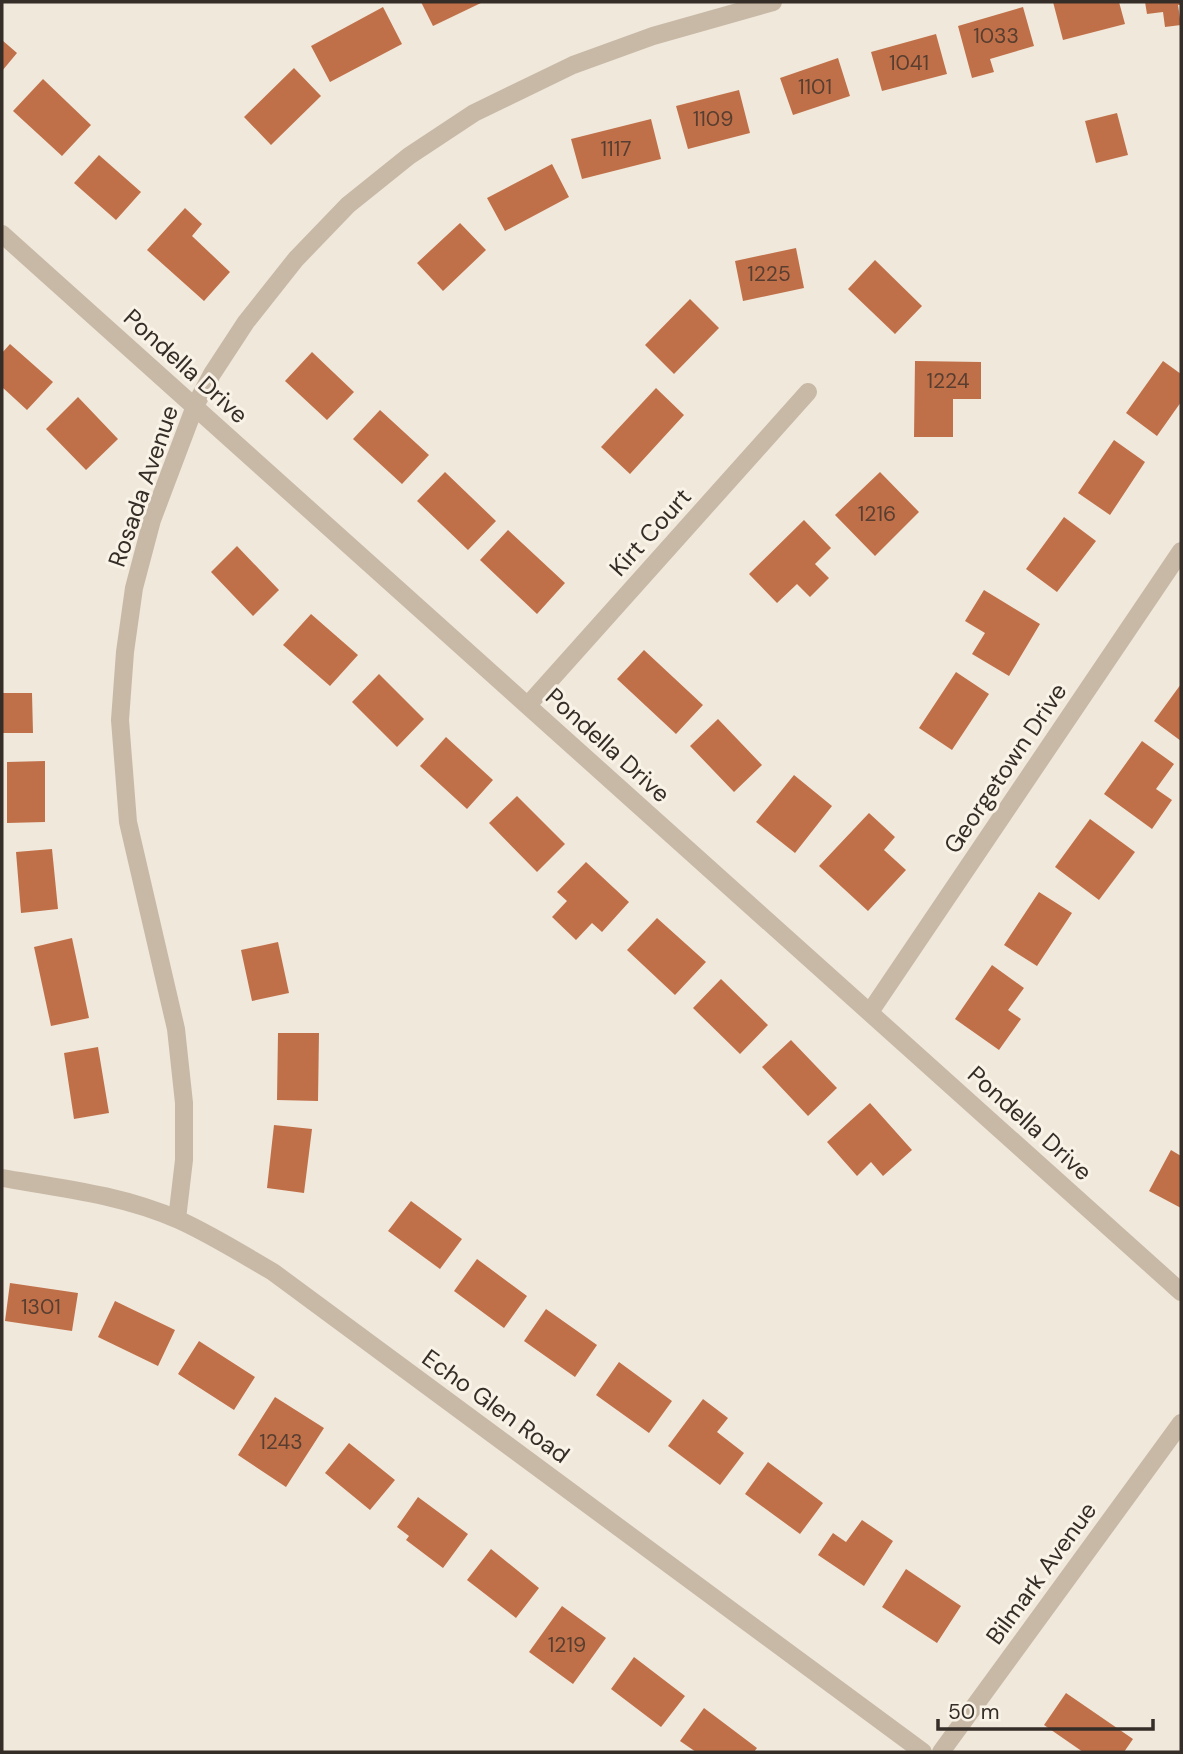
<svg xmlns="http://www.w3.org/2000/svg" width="1183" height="1754" font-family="'DM Sans',sans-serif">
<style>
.building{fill:#c07049}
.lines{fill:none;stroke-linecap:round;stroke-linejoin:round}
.minor{stroke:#c8b9a7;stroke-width:18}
.labels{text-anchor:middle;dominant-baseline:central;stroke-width:6;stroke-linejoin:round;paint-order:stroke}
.number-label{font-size:21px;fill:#583e30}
.street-label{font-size:24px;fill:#352d27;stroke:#f8f2e7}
</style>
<rect width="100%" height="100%" fill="#f0e8db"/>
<path class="building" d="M 421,2 L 483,2 L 433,26 Z
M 1053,2 L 1119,2 L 1125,24 L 1063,40 Z
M 1145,2 L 1181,2 L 1181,5 L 1178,5 L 1181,25 L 1165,27 L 1163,12 L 1147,14 Z
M 383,7 L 402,44 L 330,82 L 311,46 Z
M 1023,7 L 1034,46 L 990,59 L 994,72 L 972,78 L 958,26 Z
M 936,34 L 947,74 L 882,91 L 871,52 Z
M 2,40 L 17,53 L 2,71 Z
M 838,58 L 850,96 L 793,115 L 780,78 Z
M 294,68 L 321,96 L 271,145 L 244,117 Z
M 43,79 L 91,125 L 62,156 L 13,111 Z
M 739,90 L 750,133 L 688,149 L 676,106 Z
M 1117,113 L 1128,155 L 1096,163 L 1085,121 Z
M 651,119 L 661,159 L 582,179 L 571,139 Z
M 99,155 L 141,192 L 116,220 L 74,183 Z
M 552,164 L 569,197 L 505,231 L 487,198 Z
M 185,208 L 202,224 L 192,236 L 230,272 L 204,301 L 147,250 Z
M 460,223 L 486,250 L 443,291 L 417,263 Z
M 796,248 L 804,288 L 743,301 L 735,261 Z
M 875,260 L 922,306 L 895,334 L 848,289 Z
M 690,299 L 719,328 L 674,374 L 645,345 Z
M 10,344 L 53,382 L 27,410 L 2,387 L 2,353 Z
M 312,352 L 354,392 L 327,420 L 285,381 Z
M 915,361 L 981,362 L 981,399 L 953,399 L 953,437 L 914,437 Z
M 1163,361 L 1181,374 L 1181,402 L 1157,436 L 1126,413 Z
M 656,388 L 684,415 L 630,474 L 601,447 Z
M 78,397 L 118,439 L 86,470 L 46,429 Z
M 380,410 L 429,455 L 402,484 L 353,439 Z
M 1114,440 L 1145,462 L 1110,515 L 1078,493 Z
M 445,472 L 496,521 L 468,550 L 417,501 Z
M 880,472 L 919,512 L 875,556 L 835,515 Z
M 1064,517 L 1096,541 L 1057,592 L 1026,569 Z
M 804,520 L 831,548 L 815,564 L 829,578 L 810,597 L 797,584 L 777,603 L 749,574 Z
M 508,530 L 565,583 L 537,614 L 480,560 Z
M 237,546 L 279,590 L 253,616 L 211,572 Z
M 984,590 L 1040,624 L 1009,676 L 972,654 L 985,633 L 965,621 Z
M 311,614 L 358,655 L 330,686 L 283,645 Z
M 644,650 L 703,705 L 676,734 L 617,679 Z
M 956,672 L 989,694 L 952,750 L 919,728 Z
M 379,674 L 424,719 L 397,747 L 352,702 Z
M 1181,684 L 1181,741 L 1154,721 Z
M 2,693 L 32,693 L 33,733 L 2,733 Z
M 718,719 L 762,765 L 734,792 L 690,746 Z
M 446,737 L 493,780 L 467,809 L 420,766 Z
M 1142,741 L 1174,764 L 1156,789 L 1172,800 L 1152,829 L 1104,794 Z
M 45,761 L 45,822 L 7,823 L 7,762 Z
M 794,775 L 832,806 L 795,853 L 756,822 Z
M 517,796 L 565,844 L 537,872 L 489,823 Z
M 869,813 L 895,837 L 884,850 L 906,870 L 868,911 L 819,866 Z
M 1090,819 L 1135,852 L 1099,900 L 1055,867 Z
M 52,849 L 58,909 L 21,913 L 16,852 Z
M 586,862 L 629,902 L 602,932 L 592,923 L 576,940 L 552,917 L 567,901 L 557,892 Z
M 1039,892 L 1072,913 L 1037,966 L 1004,945 Z
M 657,918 L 706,962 L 675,995 L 627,950 Z
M 72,938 L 89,1018 L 51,1026 L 34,947 Z
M 278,942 L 289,993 L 252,1001 L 241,950 Z
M 992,965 L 1024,988 L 1008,1010 L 1021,1019 L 999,1050 L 955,1019 Z
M 721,979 L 768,1025 L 740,1054 L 693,1008 Z
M 278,1033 L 319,1033 L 318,1101 L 277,1100 Z
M 791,1040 L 837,1088 L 808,1116 L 762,1067 Z
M 98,1047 L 109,1113 L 74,1119 L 64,1053 Z
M 870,1103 L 912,1150 L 883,1176 L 871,1162 L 857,1176 L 827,1142 Z
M 274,1125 L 312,1129 L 304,1193 L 267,1188 Z
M 1171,1150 L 1181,1156 L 1181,1208 L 1149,1191 Z
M 411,1201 L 462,1239 L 440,1269 L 388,1231 Z
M 477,1259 L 527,1296 L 504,1328 L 454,1291 Z
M 10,1283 L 78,1293 L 72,1331 L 5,1321 Z
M 115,1301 L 175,1330 L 158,1366 L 98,1337 Z
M 546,1309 L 597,1345 L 575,1377 L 524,1341 Z
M 199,1341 L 255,1377 L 234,1410 L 178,1374 Z
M 619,1362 L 672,1401 L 649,1433 L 596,1395 Z
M 275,1397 L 324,1428 L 286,1487 L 238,1455 Z
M 703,1399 L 728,1418 L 717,1432 L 744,1453 L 720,1485 L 668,1446 Z
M 349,1443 L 395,1480 L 370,1510 L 325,1473 Z
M 768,1462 L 823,1503 L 800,1534 L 745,1494 Z
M 418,1497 L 468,1534 L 443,1568 L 406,1540 L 409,1536 L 397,1527 Z
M 862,1520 L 893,1541 L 864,1586 L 818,1555 L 833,1533 L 846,1542 Z
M 491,1549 L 539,1588 L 516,1618 L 467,1580 Z
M 906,1569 L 961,1606 L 937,1643 L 882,1607 Z
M 562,1606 L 606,1638 L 573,1684 L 529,1652 Z
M 634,1657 L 685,1696 L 661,1727 L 611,1689 Z
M 1066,1693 L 1133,1739 L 1124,1752 L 1083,1752 L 1044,1725 Z
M 704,1708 L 757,1748 L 754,1752 L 696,1752 L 680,1741 Z"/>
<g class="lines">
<path class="minor" d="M 2,234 L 1181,1292
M 528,705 L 808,392
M 870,1012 L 1181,551
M 2,1178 C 61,1188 123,1195 179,1220 C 212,1235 242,1254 273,1272 L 923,1752
M 177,1219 L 184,1160 L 184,1103 L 176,1029 L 128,822 L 120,720 L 125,652 L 134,588 L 152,520 L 195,406 L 212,374 L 246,322 L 296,259 L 348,205 L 409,156 L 474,113 L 573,65 L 653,36 L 773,2
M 941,1752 L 1181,1423"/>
</g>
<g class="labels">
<g class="number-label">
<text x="996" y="36">1033</text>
<text x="909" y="63">1041</text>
<text x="815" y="87">1101</text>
<text x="713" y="119">1109</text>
<text x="616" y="149">1117</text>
<text x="769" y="274">1225</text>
<text x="948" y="381">1224</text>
<text x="877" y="514">1216</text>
<text x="41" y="1307">1301</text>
<text x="281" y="1442">1243</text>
<text x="567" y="1645">1219</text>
</g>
<g class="street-label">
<text transform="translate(186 366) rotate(42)">Pondella Drive</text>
<text transform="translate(143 486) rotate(-71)">Rosada Avenue</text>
<text transform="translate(650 532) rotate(-48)">Kirt Court</text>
<text transform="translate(608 745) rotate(42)">Pondella Drive</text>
<text transform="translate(1005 768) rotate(-56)">Georgetown Drive</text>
<text transform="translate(1030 1123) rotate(42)">Pondella Drive</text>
<text transform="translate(496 1406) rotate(36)">Echo Glen Road</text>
<text transform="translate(1041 1573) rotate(-54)">Bilmark Avenue</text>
</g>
</g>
<rect width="1183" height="1754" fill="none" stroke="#352d27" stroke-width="7"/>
<path d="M938 1719v10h215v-10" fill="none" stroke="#352d27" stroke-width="3.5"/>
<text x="948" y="1719" font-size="21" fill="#352d27" stroke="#f8f2e7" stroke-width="5" paint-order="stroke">50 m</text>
</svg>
